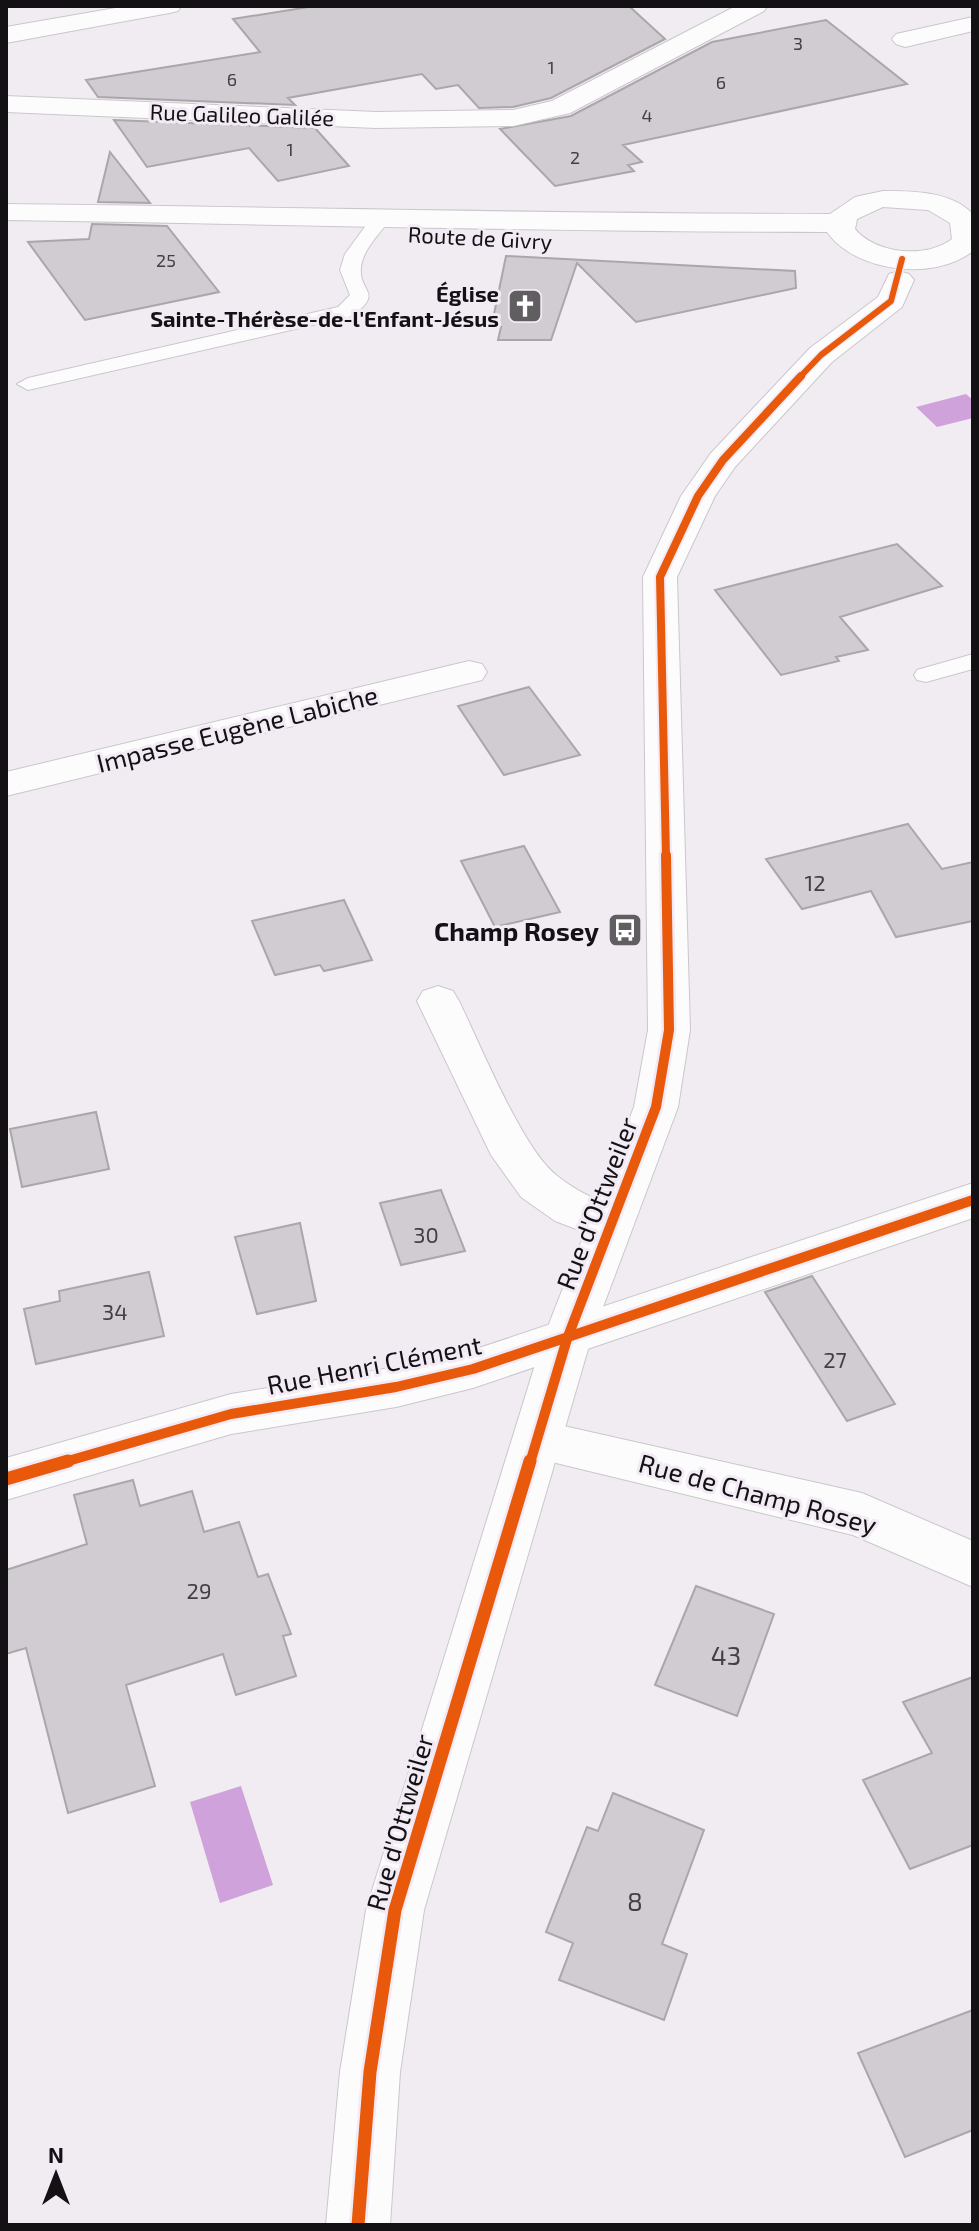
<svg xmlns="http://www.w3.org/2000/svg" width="979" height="2231" font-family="'Exo 2',sans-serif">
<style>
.water{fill:#cfa2db}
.building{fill:#d0ccd1;stroke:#aaa6aa;stroke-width:2}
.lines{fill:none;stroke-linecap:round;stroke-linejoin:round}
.lane-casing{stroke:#cac7cc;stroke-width:2}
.street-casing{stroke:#cac7cc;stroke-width:2}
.secondary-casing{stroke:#cac7cc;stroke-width:2}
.lane{fill:#fdfcfd;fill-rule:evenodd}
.street{fill:#fdfcfd;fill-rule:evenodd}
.secondary{fill:#fdfcfd;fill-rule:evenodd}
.cycleway-far3-casing{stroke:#f2eaf4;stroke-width:9}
.cycleway-far2-casing{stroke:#f2eaf4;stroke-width:12}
.cycleway-far1-casing{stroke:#f2eaf4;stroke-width:15}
.cycleway-casing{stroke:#f2eaf4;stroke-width:18}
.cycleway-far3{stroke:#e8590c;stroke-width:6}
.cycleway-far2{stroke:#e8590c;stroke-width:8}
.cycleway-far1{stroke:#e8590c;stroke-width:10}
.cycleway{stroke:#e8590c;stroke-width:13}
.labels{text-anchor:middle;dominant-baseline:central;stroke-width:6;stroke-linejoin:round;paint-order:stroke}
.far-number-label{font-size:18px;fill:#424043}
.far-street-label{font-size:22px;fill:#131114;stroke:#f2eaf4}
.far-poi-label{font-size:22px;font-weight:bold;fill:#131114;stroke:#f2eaf4;text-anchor:end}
.number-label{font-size:22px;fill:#424043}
.street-label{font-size:26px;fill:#131114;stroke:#f2eaf4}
.poi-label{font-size:26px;font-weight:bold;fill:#131114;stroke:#f2eaf4;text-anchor:end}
.near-number-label{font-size:26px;fill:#424043}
</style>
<rect width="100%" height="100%" fill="#f1ecf2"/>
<path class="water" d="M 966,394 L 973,400 L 973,418 L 937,427 L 916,407 Z
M 241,1786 L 273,1885 L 220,1903 L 190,1802 Z"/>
<path class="building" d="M 315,6 L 629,6 L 665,39 L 551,98 L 513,107 L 479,108 L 458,85 L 436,89 L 422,74 L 288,98 L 295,105 L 98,97 L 86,80 L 260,52 L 233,19 Z
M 826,20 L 907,84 L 623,145 L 642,162 L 628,165 L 634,171 L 555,186 L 500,129 L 571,116 L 712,42 Z
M 114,120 L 315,128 L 349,166 L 278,181 L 249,148 L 147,167 Z
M 110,152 L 150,203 L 98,202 Z
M 92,224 L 167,226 L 219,292 L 85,320 L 28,242 L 89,239 Z
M 506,256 L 795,271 L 796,288 L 636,322 L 577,263 L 551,340 L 498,340 L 501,327 L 496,327 L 498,315 L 494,314 Z
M 897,544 L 942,586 L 840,617 L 868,650 L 836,657 L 839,661 L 781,675 L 715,590 Z
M 529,687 L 580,755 L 504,775 L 458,706 Z
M 908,824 L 942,869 L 973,862 L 973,921 L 896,937 L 871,891 L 802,909 L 766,859 Z
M 524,846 L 560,912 L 495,927 L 461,861 Z
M 344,900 L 372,960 L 324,971 L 320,965 L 275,975 L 252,921 Z
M 96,1112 L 109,1169 L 22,1187 L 10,1129 Z
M 441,1190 L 465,1251 L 401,1265 L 380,1203 Z
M 300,1223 L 316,1301 L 257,1314 L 235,1237 Z
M 149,1272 L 164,1336 L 36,1364 L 24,1309 L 60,1301 L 59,1291 Z
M 812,1276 L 895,1404 L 847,1421 L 765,1292 Z
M 133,1480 L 140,1506 L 192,1491 L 204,1532 L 239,1522 L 258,1577 L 268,1574 L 291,1634 L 283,1636 L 296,1676 L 236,1695 L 223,1654 L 126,1685 L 155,1786 L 68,1813 L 26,1648 L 6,1654 L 6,1570 L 87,1544 L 74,1495 Z
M 696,1586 L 774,1614 L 737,1716 L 655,1685 Z
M 973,1677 L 973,1845 L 910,1869 L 863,1780 L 932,1753 L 903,1702 Z
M 613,1793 L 704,1830 L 662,1944 L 687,1954 L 664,2020 L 559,1980 L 573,1943 L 546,1932 L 587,1827 L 598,1831 Z
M 973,2010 L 973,2130 L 905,2157 L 858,2053 Z"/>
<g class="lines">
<g class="lane-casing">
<path id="lane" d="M 382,211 L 392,217 C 381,232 363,249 361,267 C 358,293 385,291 352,316 L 28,390 L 17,384 L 28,378 L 338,307 L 350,295 L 340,270 L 345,254 L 375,213 Z
M 973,654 L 973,669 L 926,682 L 917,680 L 914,675 L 917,670 Z"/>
</g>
<g class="street-casing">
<path id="street" d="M 127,6 L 181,6 L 178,11 L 169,13 L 6,43 L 6,27 Z
M 736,6 L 767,6 L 764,11 L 570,113 L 513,126 L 376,128 L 6,112 L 6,96 L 376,112 L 513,110 L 552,101 Z
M 973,17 L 973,31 L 905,47 L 896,44 L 892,39 L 896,34 Z
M 469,661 L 482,664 L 487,672 L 482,680 L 6,796 L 6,772 Z
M 438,986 L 453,991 L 459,1001 C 480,1044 522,1148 556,1175 C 578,1193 601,1202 627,1212 L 634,1224 L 627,1236 L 611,1242 L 555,1221 L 521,1197 L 491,1155 L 417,1001 L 423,991 Z
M 973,1183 L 973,1218 L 473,1388 L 396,1407 L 231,1434 L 6,1500 L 6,1458 L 231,1394 L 396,1367 L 473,1350 Z
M 537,1420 L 862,1493 L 973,1541 L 973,1587 L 853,1535 L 519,1454 L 512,1440 L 519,1426 Z"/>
</g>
<g class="secondary-casing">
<path id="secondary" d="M 883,191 C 913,191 951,191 973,214 L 973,251 C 934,282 855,272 827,232 C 553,232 280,224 6,220 L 6,204 C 281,207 555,214 830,214 L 855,197 ZM 883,207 L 928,210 L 950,223 L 952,239 C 926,259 876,254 855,229 L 857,219 Z
M 899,271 L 909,274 L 914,280 L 902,307 L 832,362 L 735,467 L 715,496 L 677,577 L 690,1030 L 678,1107 L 591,1339 L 424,1910 L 400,2072 L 390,2225 L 326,2225 L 340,2072 L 366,1910 L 543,1339 L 634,1107 L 648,1030 L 643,577 L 681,496 L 711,453 L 810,348 L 878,297 L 889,274 Z"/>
</g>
<use href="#lane" class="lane"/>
<use href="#street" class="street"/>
<use href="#secondary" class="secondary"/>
<g class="cycleway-far3-casing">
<path id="cycleway-far3" d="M 799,378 L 821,355 L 891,301 L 902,259"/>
</g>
<g class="cycleway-far2-casing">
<path id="cycleway-far2" d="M 666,857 L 660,577 L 698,496 L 723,460 L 801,376"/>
</g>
<g class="cycleway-far1-casing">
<path id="cycleway-far1" d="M 61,1463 L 231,1414 L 396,1387 L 473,1369 L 973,1200
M 530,1463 L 567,1339 L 656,1107 L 669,1030 L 666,855"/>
</g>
<g class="cycleway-casing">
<path id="cycleway" d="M 6,1479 L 68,1461
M 358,2225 L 370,2072 L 395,1910 L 530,1461"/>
</g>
<use href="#cycleway-far3" class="cycleway-far3"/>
<use href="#cycleway-far2" class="cycleway-far2"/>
<use href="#cycleway-far1" class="cycleway-far1"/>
<use href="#cycleway" class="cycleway"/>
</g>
<defs>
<g id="church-square" transform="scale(1.8)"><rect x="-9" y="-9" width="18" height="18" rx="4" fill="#615e62" stroke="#f2eaf4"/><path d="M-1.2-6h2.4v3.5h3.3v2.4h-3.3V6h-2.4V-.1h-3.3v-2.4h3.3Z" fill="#fff"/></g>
<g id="bus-square" transform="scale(1.8)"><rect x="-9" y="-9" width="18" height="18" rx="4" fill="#615e62" stroke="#f2eaf4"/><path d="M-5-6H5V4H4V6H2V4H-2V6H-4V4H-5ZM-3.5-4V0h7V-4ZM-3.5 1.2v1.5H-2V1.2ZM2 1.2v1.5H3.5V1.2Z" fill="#fff"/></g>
</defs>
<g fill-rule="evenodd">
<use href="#church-square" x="525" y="306"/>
<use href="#bus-square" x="625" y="930"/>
</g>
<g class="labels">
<g class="far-number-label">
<text x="798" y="43">3</text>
<text x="551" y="67">1</text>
<text x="232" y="79">6</text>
<text x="721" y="82">6</text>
<text x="647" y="115">4</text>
<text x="290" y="149">1</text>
<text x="575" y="157">2</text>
<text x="166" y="260">25</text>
</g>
<g class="far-street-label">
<text transform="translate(242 114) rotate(2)">Rue Galileo Galilée</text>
<text transform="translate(480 237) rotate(3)">Route de Givry</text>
</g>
<g class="far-poi-label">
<text x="499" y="293">Église<tspan x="499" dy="25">Sainte-Thérèse-de-l'Enfant-Jésus</tspan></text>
</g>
<g class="number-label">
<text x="815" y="882">12</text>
<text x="426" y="1234">30</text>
<text x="115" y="1311">34</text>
<text x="835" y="1359">27</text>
<text x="199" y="1590">29</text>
</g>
<g class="street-label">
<text transform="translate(237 728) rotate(-14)">Impasse Eugène Labiche</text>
<text transform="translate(596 1203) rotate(-69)">Rue d'Ottweiler</text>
<text transform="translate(374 1364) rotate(-11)">Rue Henri Clément</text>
<text transform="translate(758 1493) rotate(15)">Rue de Champ Rosey</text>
<text transform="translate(399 1822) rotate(-74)">Rue d'Ottweiler</text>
</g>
<g class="poi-label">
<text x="599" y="930">Champ Rosey</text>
</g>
<g class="near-number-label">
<text x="726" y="1654">43</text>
<text x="635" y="1900">8</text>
</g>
</g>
<rect width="979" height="2231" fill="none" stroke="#131114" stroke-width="16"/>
<g transform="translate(56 2175)" stroke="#f2eaf4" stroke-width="6" paint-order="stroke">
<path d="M0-6L14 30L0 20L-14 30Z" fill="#131114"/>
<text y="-12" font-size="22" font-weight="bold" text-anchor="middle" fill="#131114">N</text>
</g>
</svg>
